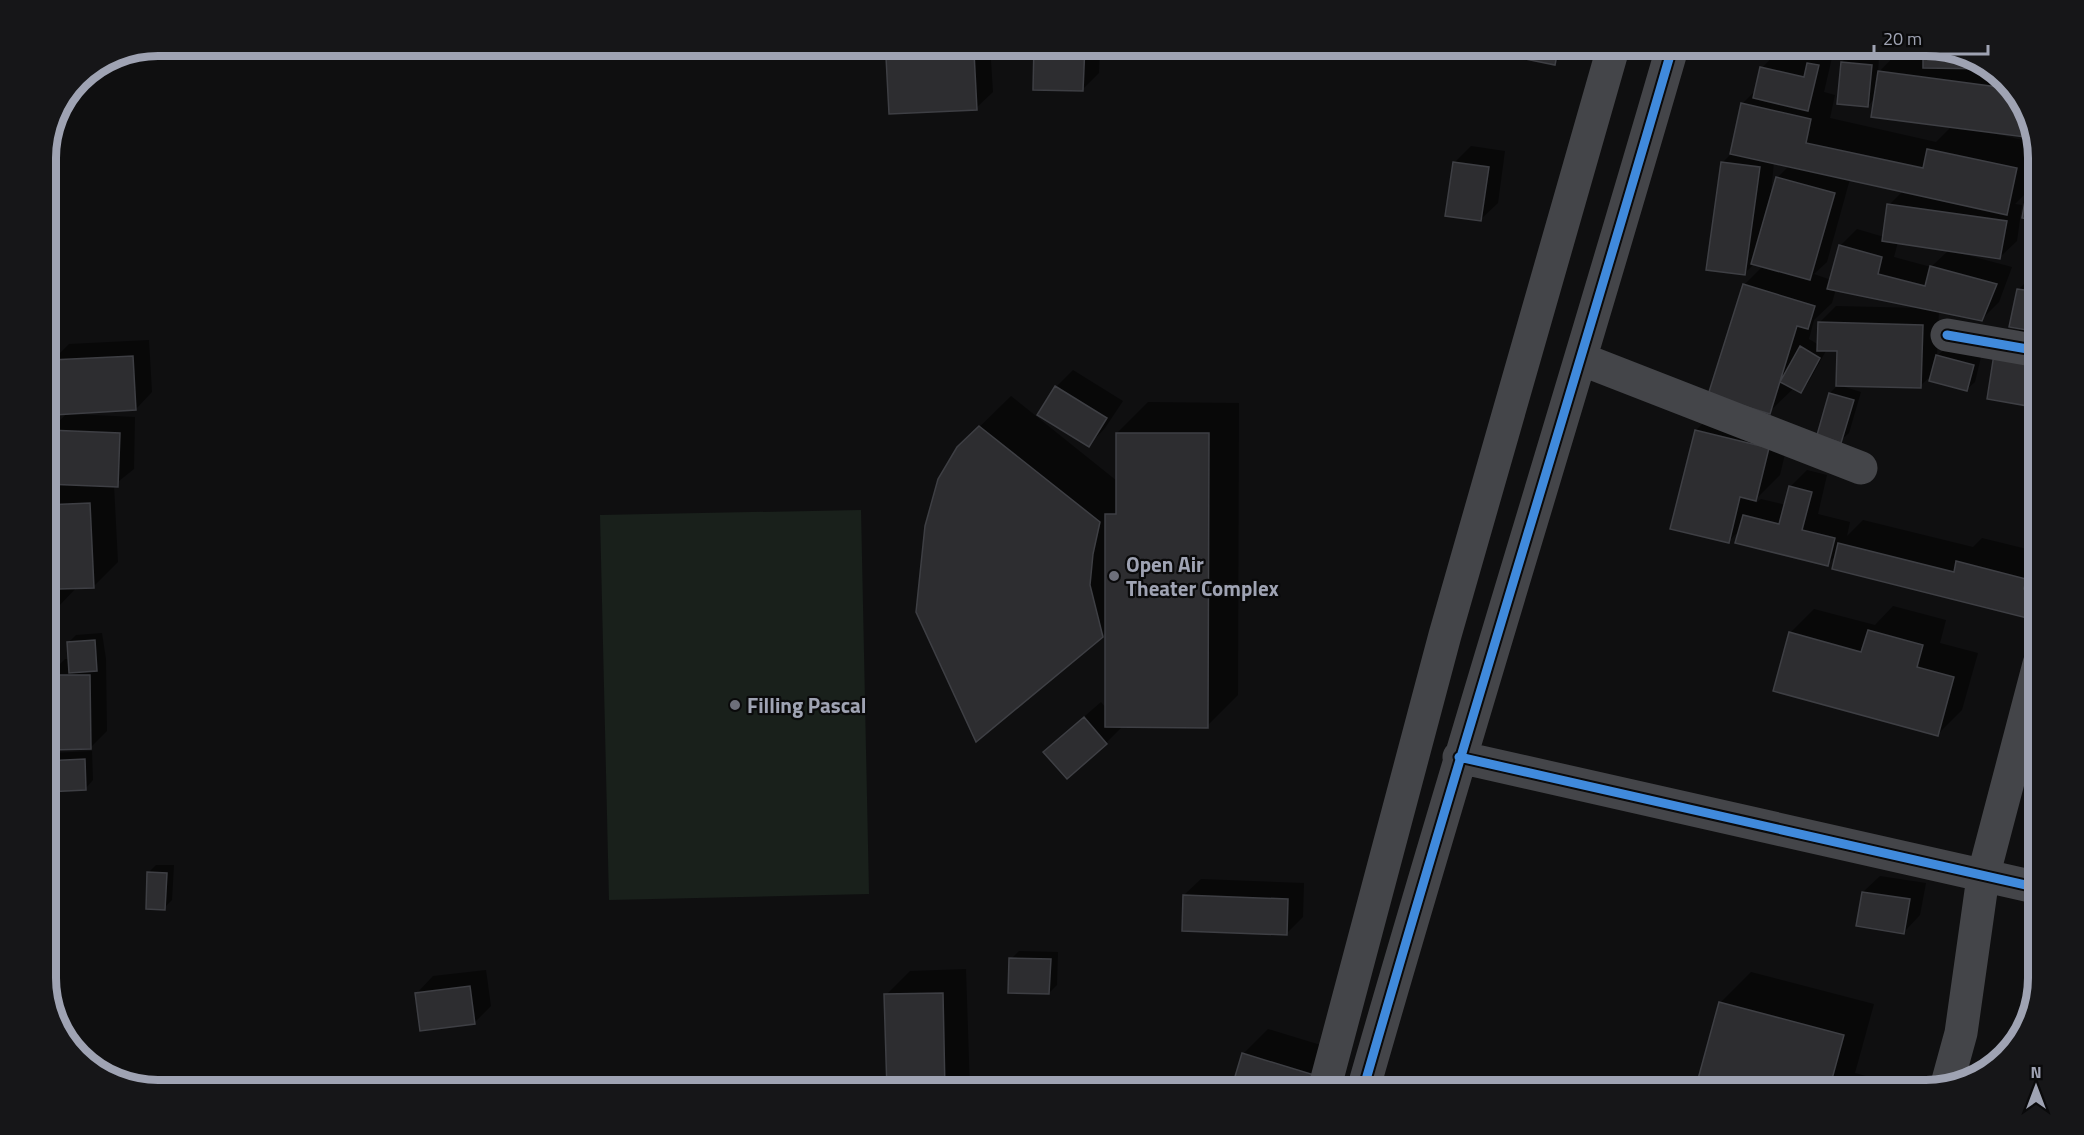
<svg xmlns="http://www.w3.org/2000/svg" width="2084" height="1135" font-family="'Titillium Web',sans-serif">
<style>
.green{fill:#19201b}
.shadow{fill:#0007;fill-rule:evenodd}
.building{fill:#2d2d30;stroke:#3e3f44;stroke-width:1.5}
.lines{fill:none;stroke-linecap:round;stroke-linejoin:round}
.minor{stroke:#444549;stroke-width:33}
.cycleway-casing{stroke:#0a0a0b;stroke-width:13}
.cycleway{stroke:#408adc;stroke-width:9}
.poi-dot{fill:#6d6f7a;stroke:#0a0a0b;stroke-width:2}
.labels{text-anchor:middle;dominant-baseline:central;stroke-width:4.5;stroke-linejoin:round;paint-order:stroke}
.poi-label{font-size:21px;font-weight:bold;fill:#9fa3b3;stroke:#0a0a0b;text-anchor:start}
.rim{fill:none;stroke:#9fa3b3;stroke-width:8}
</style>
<rect width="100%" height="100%" fill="#0f0f10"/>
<path class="green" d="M 861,510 L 869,894 L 609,900 L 600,515 Z"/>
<path class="shadow" d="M 900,45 L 990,45 L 993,92 L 976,108 L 888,57 Z
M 1035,45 L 1100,45 L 1099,73 L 1082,90 Z
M 1529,45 L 1565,45 L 1562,56 L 1554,64 Z
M 1783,45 L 1835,45 L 1831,48 L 1834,49 L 1824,92 L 1835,95 L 1830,118 L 1936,142 L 1952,126 L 1875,98 L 1868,106 L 1842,62 L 1850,54 L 1879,57 L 1878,73 L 1902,48 L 1902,45 L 1926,45 L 1976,57 L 2020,95 L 2031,129 L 2024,136 L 1996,132 L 1996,134 L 2036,143 L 2039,150 L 2035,167 L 2039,163 L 2039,220 L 2029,190 L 2015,204 L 2022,205 L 2017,241 L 2000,257 L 1963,252 L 1963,254 L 2012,267 L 1999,302 L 1982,319 L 1939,310 L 1937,356 L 1946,348 L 1981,357 L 1975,382 L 1966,390 L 1933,374 L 1920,386 L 1838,349 L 1827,349 L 1808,383 L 1800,391 L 1794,388 L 1769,412 L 1710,394 L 1745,284 L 1763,266 L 1755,263 L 1744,274 L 1722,163 L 1731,154 L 1742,104 L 1756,90 L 1762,68 L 1778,51 L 1813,59 L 1818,55 ZM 1774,162 L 1789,166 L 1777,178 L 1770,202 ZM 1850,179 L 1903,191 L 1889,205 L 1884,237 L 1857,229 L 1840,246 L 1831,280 L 1814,274 L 1827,262 ZM 1898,242 L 1949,250 L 1931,267 L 1894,257 ZM 1836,289 L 1922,308 L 1836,306 L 1819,323 L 1819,345 L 1809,339 L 1814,320 L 1832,303 Z
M 1849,45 L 1899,45 L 1890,54 Z
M 1471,146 L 1505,151 L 1498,203 L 1481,219 L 1454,163 Z
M 2039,227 L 2039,407 L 1996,354 L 2022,328 L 2018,290 L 2039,269 L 2036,230 Z
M 45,292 L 54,292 L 55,331 L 45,341 Z
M 149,340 L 152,392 L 136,409 L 72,412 L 72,414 L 135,417 L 134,469 L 114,485 L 118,562 L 93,587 L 77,587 L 59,606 L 45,606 L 45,482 L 48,482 L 50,431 L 68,412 L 52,361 L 69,344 Z
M 1073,370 L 1123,401 L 1105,428 L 1089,445 L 1039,414 L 1056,387 Z
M 1838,385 L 1861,392 L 1849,433 L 1840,441 L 1830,393 Z
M 1011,396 L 1117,481 L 1117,433 L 1148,402 L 1239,403 L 1238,695 L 1207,726 L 1123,726 L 1106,743 L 1062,736 L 1101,702 L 1106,708 L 1106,631 L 1102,636 L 958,448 Z
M 1721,406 L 1792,424 L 1780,475 L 1758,497 L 1756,503 L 1761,499 L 1786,505 L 1790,487 L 1807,470 L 1827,475 L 1818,514 L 1850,522 L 1847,536 L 1863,520 L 1973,547 L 1982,538 L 2039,552 L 2039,619 L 1837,555 L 1827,564 L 1740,530 L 1729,541 L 1696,430 Z
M 1893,606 L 1946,620 L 1940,643 L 1978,653 L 1962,710 L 1938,734 L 1790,633 L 1814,609 L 1875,625 Z
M 102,633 L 106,659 L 107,731 L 90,748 L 48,676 L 65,659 L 70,659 L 68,643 L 76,635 Z
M 92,751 L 93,780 L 85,789 L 45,761 L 53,753 Z
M 156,865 L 174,865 L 172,900 L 164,908 L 148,873 Z
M 1880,876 L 1926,883 L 1920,915 L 1904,932 L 1863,892 Z
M 1201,879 L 1304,883 L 1303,917 L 1286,934 L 1184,895 Z
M 1019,951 L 1058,952 L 1057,985 L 1049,993 L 1011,959 Z
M 966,969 L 970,1090 L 889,1090 L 886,995 L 910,971 Z
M 486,970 L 491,1006 L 474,1023 L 417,993 L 433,976 Z
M 1751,972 L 1874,1004 L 1855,1073 L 1873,1078 L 1870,1090 L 1697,1090 L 1720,1003 Z
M 1268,1029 L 1337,1050 L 1325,1090 L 1233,1090 L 1244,1053 Z
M 410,1087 L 410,1090 L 361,1090 Z"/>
<path class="building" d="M 1034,45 L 1085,45 L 1083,91 L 1033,90 Z
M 1492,45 L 1524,45 L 1523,51 Z
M 1528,45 L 1559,45 L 1555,65 L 1525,59 Z
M 1777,45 L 1828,45 L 1824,58 Z
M 1848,45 L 1893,45 L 1891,56 L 1847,49 Z
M 1901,45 L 1919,45 L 1919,55 L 1901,56 Z
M 1923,45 L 1976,57 L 1990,69 L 1923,68 Z
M 974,52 L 977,110 L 889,114 L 886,57 Z
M 1841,62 L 1872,65 L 1868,107 L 1837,104 Z
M 1807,63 L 1819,65 L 1808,111 L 1753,98 L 1760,67 L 1804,77 Z
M 1878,71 L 2013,89 L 2020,95 L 2027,117 L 2025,137 L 1871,117 Z
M 1741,103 L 1811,119 L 1806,143 L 1923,168 L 1927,149 L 2017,168 L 2007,215 L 1730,154 Z
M 1453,162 L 1489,167 L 1481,221 L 1445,216 Z
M 1721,162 L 1760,167 L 1745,275 L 1706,270 Z
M 2031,168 L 2039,170 L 2039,221 L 2022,218 Z
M 1776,177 L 1835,193 L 1810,280 L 1751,264 Z
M 1887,204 L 2007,221 L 2000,259 L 1882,241 Z
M 2035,229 L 2039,230 L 2039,271 L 2025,267 Z
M 1839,245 L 1882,257 L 1878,274 L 1925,286 L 1930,266 L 1997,284 L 1982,321 L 1827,289 Z
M 1743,284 L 1815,306 L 1808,329 L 1797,326 L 1770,414 L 1708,395 Z
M 2017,289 L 2039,292 L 2039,332 L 2009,327 Z
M 1818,322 L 1923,325 L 1921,388 L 1836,386 L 1837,351 L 1817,351 Z
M 1800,346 L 1820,358 L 1801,393 L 1780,382 Z
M 1994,354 L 2039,362 L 2039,408 L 1987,399 Z
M 1936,355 L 1974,365 L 1967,391 L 1929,381 Z
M 133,356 L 136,410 L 54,415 L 51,360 Z
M 1055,386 L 1107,418 L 1089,447 L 1037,415 Z
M 1829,393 L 1854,400 L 1841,443 L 1817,435 Z
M 979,426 L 1100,522 L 1093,554 L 1090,585 L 1103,637 L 976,742 L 916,612 L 925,526 L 938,479 L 957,447 Z
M 48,430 L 120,433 L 118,487 L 46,484 Z
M 1695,430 L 1769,448 L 1756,501 L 1740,497 L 1729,543 L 1670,529 Z
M 1116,433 L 1209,433 L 1208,728 L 1105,727 L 1105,514 L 1116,514 Z
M 1789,486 L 1812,492 L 1802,530 L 1835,538 L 1828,566 L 1735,543 L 1743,515 L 1779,524 Z
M 90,503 L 94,588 L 59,589 L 59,607 L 45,607 L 45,505 Z
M 1838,543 L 1954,572 L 1956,561 L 2026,579 L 2024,589 L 2039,593 L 2039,621 L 1832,569 Z
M 1868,630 L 1923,645 L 1917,667 L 1954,677 L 1938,736 L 1773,691 L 1789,632 L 1861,652 Z
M 95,640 L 97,671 L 69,673 L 67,642 Z
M 47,675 L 90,675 L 91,749 L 48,750 Z
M 1084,717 L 1107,744 L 1067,779 L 1043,752 Z
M 85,759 L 86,790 L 46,792 L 45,761 Z
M 147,872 L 167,873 L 165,910 L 146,909 Z
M 1862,892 L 1910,899 L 1904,934 L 1856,926 Z
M 1183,895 L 1288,899 L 1287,935 L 1182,931 Z
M 1009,958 L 1051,959 L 1049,994 L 1008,993 Z
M 470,986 L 475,1024 L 420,1031 L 415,993 Z
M 943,993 L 945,1090 L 887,1090 L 884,994 Z
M 1719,1002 L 1844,1035 L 1829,1090 L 1695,1090 Z
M 1242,1053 L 1314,1075 L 1309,1090 L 1231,1090 Z"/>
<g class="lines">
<path class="minor" d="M 1947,335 L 2039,351
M 1581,359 L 1861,468
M 1459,757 L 2039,888
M 1947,1084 L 1961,1033 L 1983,877 L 2039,664
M 1324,1090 L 1445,635 L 1614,45
M 1363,1090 C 1463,741 1572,394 1673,45"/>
<g class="cycleway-casing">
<path id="cycleway" d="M 1947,335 L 2039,351
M 1459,757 L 2039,888
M 1363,1090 C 1463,741 1572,394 1673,45"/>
</g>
<use href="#cycleway" class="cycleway"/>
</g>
<g class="poi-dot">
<circle cx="1114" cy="576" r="6"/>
<circle cx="735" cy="705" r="6"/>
</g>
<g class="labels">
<g class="poi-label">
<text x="1126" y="564">Open Air<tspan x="1126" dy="24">Theater Complex</tspan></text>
<text x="747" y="705">Filling Pascal</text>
</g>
</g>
<path d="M0 0H2084V1135H0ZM158 56H1926A102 102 0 0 1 2028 158V978A102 102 0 0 1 1926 1080H158A102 102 0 0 1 56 978V158A102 102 0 0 1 158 56Z" fill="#161618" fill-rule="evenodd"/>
<path class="rim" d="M158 56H1926A102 102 0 0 1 2028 158V978A102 102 0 0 1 1926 1080H158A102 102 0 0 1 56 978V158A102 102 0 0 1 158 56Z"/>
<g transform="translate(2036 1087)" stroke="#0a0a0b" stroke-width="4.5" paint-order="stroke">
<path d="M0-4.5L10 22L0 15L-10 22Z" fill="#9fa3b3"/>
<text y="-9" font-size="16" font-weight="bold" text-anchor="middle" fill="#9fa3b3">N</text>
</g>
<path d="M1874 45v9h114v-9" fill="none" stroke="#9fa3b3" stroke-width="3"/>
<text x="1883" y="45" font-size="18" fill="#9fa3b3" stroke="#0a0a0b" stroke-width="4.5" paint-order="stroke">20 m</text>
</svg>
